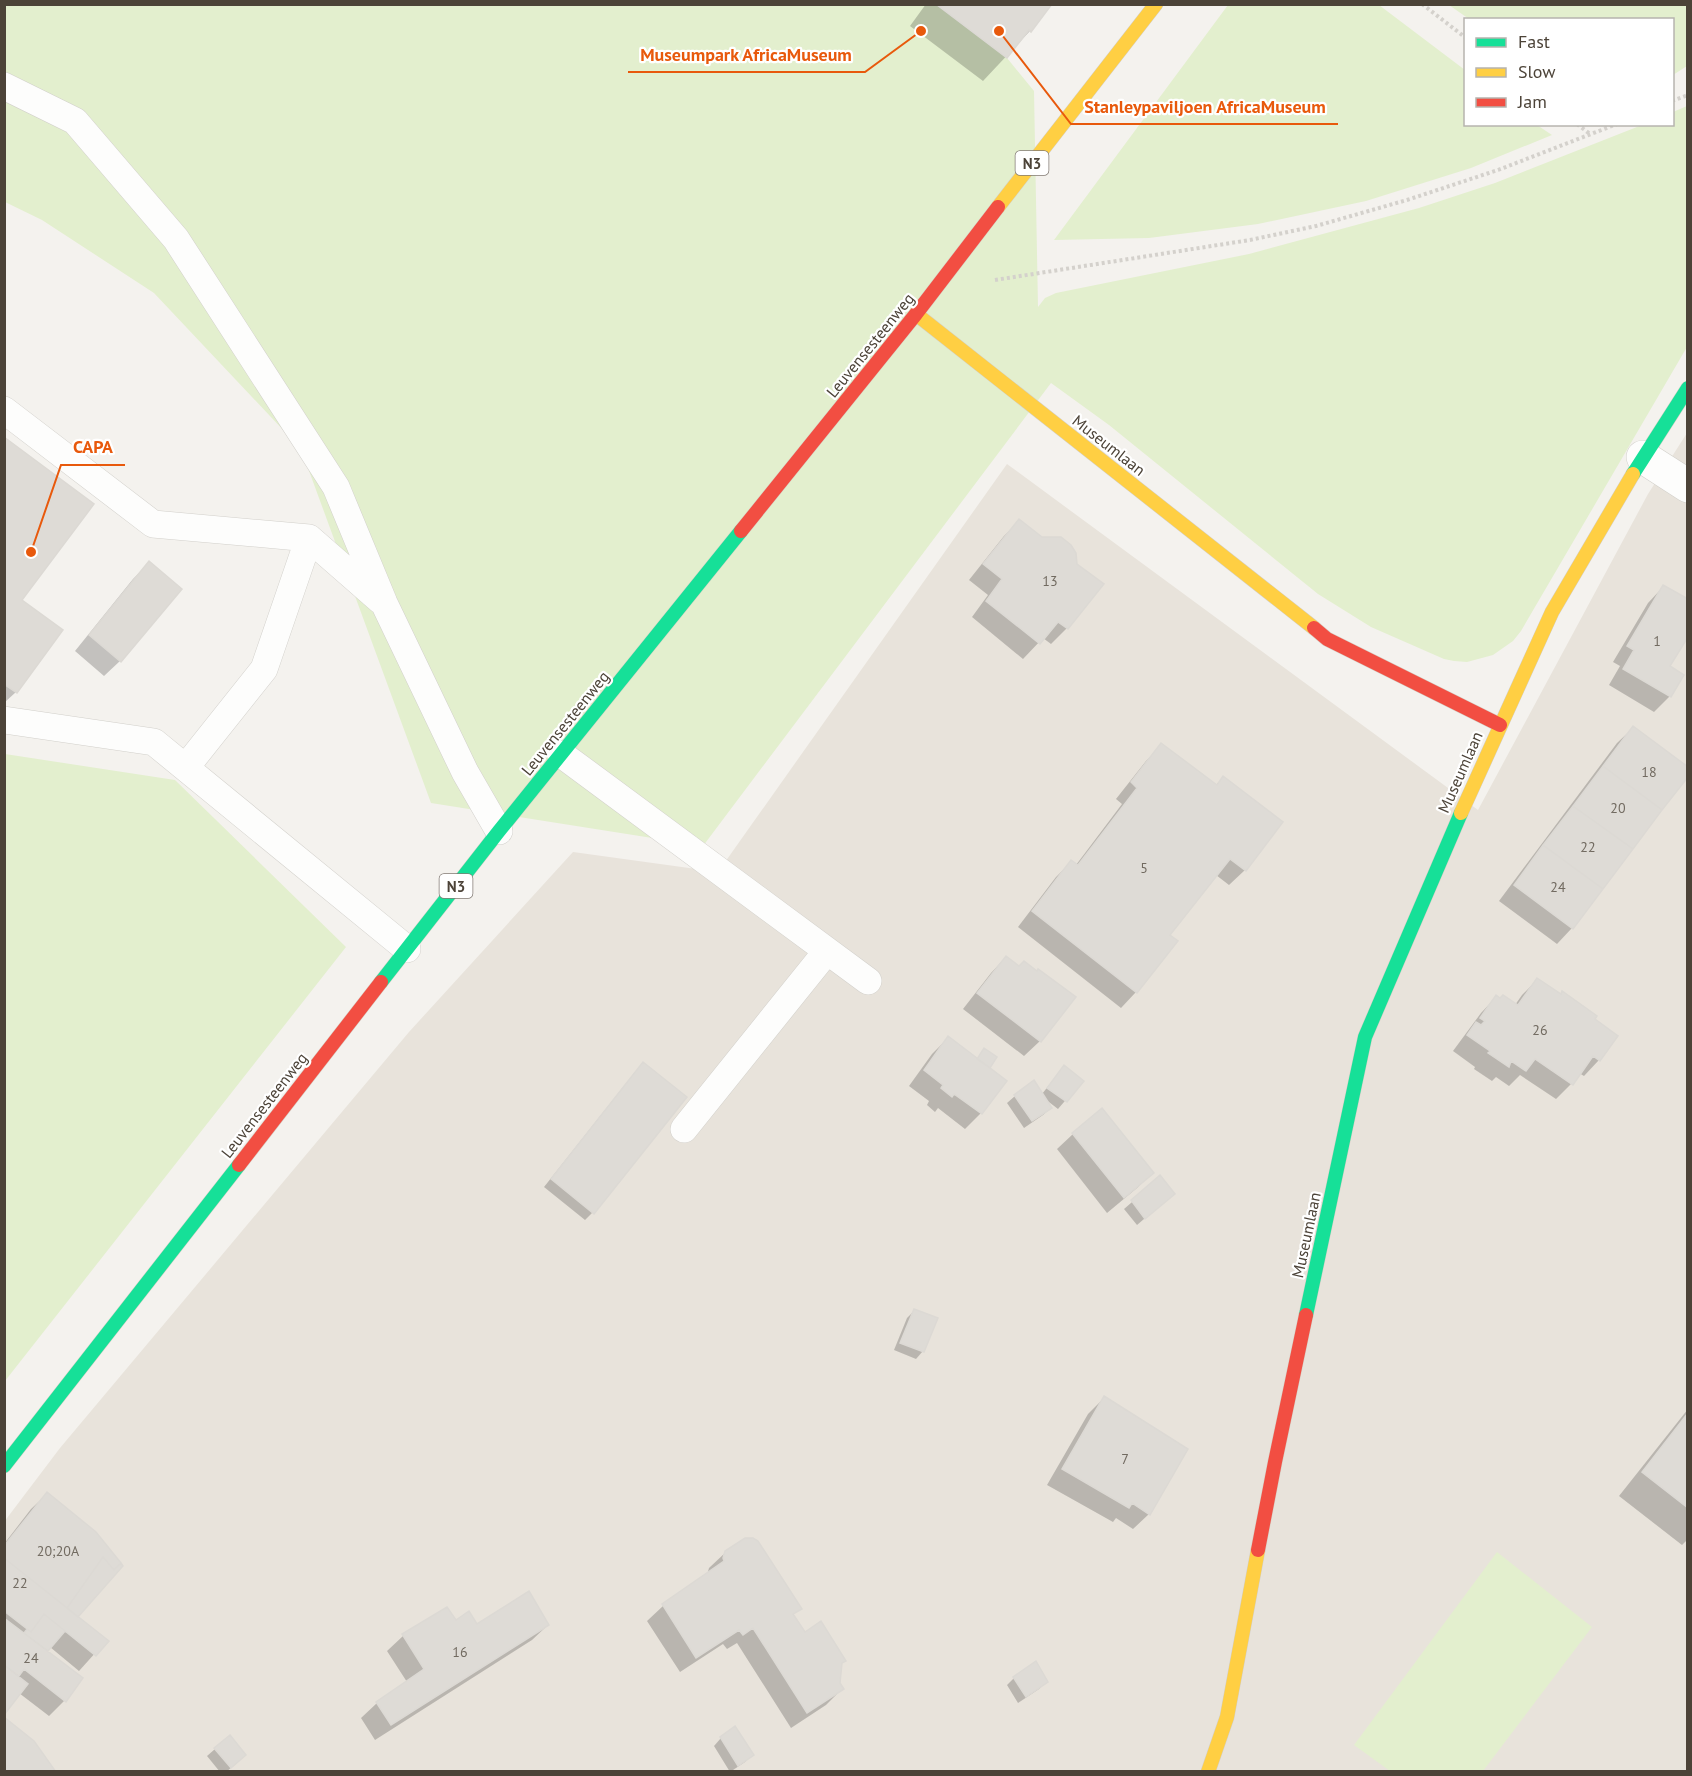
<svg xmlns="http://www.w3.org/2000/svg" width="1692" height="1776" font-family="'PT Sans',sans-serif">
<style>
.residential{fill:#e8e3db}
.green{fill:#e3efce}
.shadow{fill:#0003}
.building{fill:#dedbd6;stroke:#dcd9d4;stroke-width:1.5}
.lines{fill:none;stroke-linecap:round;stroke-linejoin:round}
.lane-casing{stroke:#d2d0cb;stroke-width:28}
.street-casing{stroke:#d2d0cb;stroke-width:34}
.fast-casing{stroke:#d4cfc5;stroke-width:15}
.slow-casing{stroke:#d4cfc5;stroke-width:15}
.jam-casing{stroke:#d4cfc5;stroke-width:15}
.path{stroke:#d4d1cc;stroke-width:4;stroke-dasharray:3 3;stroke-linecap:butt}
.lane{stroke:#fdfdfc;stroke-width:27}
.street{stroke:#fdfdfc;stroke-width:33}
.fast{stroke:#16e098;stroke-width:14}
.slow{stroke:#ffcf43;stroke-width:14}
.jam{stroke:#f24e42;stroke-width:14}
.labels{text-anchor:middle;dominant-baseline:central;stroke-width:4.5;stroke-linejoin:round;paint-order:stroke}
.number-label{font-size:14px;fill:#716a60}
.shield{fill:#fff;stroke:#827b74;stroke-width:1.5}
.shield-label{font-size:15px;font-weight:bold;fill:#4c4338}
.street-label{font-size:16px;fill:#4c4338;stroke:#fff}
.leader{fill:none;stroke:#e8590c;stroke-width:2}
.callout-dot{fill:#e8590c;stroke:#fff;stroke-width:2}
.callout-label{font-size:18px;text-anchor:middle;font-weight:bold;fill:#e8590c;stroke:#fff;stroke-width:4.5;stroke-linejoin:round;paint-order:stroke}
</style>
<rect width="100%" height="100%" fill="#f4f2ee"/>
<path class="residential" d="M 1687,433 L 1687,1771 L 5,1771 L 4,1522 L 60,1448 L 409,1032 L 573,852 L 718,872 L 1007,464 L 1478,810 L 1648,494 Z"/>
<path class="green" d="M 4,5 L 936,5 L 1007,58 L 1034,91 L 1038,307 L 1045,298 L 1056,293 L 1249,254 L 1419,208 L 1495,183 L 1642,125 L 1672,124 L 1673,112 L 1687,106 L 1687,347 L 1521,631 L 1513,641 L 1493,655 L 1467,662 L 1454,661 L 1444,659 L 1371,627 L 1318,594 L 1109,425 L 1051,383 L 703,846 L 431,803 L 301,449 L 154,293 L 42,220 L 5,202 Z
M 1228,5 L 1379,5 L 1465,70 L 1466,124 L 1537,125 L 1552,135 L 1471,168 L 1366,201 L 1258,224 L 1149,238 L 1054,240 Z
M 1449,5 L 1687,5 L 1687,66 L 1673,75 L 1672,20 L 1469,19 Z
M 5,754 L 175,780 L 346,947 L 5,1381 Z
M 1497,1552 L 1592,1627 L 1483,1771 L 1390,1771 L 1354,1745 Z"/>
<path class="shadow" d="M 926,4 L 1049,4 L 1030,31 L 983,81 L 910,26 Z
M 4,439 L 20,600 L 16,692 L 4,703 Z
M 1019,521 L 1102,584 L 1067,628 L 1051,644 L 1043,638 L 1023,659 L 972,617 L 988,595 L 969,580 L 1004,536 Z
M 149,563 L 120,661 L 104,676 L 75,651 L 133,579 Z
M 1663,587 L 1668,667 L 1682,676 L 1670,696 L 1654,712 L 1609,685 L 1620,666 L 1613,662 L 1648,603 Z
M 1633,728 L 1572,928 L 1557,944 L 1499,901 L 1617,743 Z
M 1162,745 L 1215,786 L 1223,778 L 1245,870 L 1229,885 L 1216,875 L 1168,935 L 1136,992 L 1121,1008 L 1018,927 L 1056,877 L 1071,862 L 1076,865 L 1122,804 L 1116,799 L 1146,761 Z
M 1006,957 L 1040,1041 L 1024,1056 L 963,1009 L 991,973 Z
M 1537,980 L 1593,1020 L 1599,1060 L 1584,1076 L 1579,1073 L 1571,1084 L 1556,1099 L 1520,1075 L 1509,1086 L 1496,1077 L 1492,1081 L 1474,1069 L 1475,1067 L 1453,1051 L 1481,1013 L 1496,997 L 1515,1005 L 1522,995 Z
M 948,1038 L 976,1060 L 985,1050 L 988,1067 L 1005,1082 L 981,1113 L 965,1129 L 938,1108 L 935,1112 L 927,1105 L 929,1101 L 909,1086 L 932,1054 Z
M 636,1071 L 592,1213 L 585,1220 L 544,1187 Z
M 1057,1075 L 1082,1081 L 1058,1109 L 1045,1099 L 1051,1108 L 1043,1115 L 1024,1128 L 1007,1103 L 1015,1096 L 1042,1094 Z
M 1073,1134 L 1152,1173 L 1137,1188 L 1107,1213 L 1057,1149 Z
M 1160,1178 L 1165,1201 L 1137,1225 L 1124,1209 Z
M 915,1310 L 923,1351 L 916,1359 L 894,1350 L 907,1318 Z
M 1104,1398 L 1149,1514 L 1133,1529 L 1116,1518 L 1113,1522 L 1047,1485 L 1088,1414 Z
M 1688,1409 L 1688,1539 L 1682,1545 L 1619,1496 Z
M 47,1494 L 76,1617 L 106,1641 L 79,1671 L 50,1647 L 46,1651 L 64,1701 L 49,1716 L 19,1693 L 4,1712 L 4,1544 L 31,1509 Z
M 726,1552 L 800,1608 L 792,1616 L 804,1634 L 840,1665 L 838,1683 L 842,1689 L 826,1705 L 791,1728 L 737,1643 L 727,1649 L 723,1644 L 680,1672 L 647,1621 L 663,1606 L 707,1575 L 709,1568 Z
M 446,1609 L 455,1622 L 477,1626 L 548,1625 L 532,1640 L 375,1740 L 361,1718 L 377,1703 L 407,1682 L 387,1651 L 403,1636 Z
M 1014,1678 L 1046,1682 L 1039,1689 L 1018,1703 L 1007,1685 Z
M 721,1738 L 752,1754 L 745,1762 L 730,1772 L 714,1746 Z
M 215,1749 L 237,1763 L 226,1772 L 220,1772 L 207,1756 Z"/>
<path class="building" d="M 936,4 L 1052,4 L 1031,32 L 1029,30 L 1007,58 Z
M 4,437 L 94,504 L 22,600 L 63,630 L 17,693 L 4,684 Z
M 1019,519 L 1042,537 L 1061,537 L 1071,545 L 1076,553 L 1077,564 L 1104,584 L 1068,629 L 1058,622 L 1040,644 L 986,601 L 1002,579 L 983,564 Z
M 149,561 L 182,589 L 121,662 L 89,635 Z
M 1663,585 L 1688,599 L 1688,637 L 1670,666 L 1684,675 L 1671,697 L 1623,669 L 1634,650 L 1627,646 Z
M 1633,726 L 1688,767 L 1688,777 L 1662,810 L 1603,766 Z
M 1161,743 L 1217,785 L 1223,776 L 1283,822 L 1246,871 L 1230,859 L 1170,935 L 1178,941 L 1137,993 L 1032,911 L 1071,860 L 1078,865 L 1137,788 L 1131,782 Z
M 1603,766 L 1662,810 L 1633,849 L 1573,806 Z
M 1573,806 L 1633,849 L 1603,889 L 1543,845 Z
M 1543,845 L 1603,889 L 1573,929 L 1514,885 Z
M 1006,956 L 1019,966 L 1024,961 L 1037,971 L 1038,969 L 1076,997 L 1041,1042 L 977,993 Z
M 1537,978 L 1561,994 L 1562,991 L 1597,1016 L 1595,1019 L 1618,1036 L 1600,1061 L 1593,1056 L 1573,1085 L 1535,1059 L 1526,1071 L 1511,1061 L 1509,1067 L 1488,1053 L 1490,1051 L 1467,1035 L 1476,1022 L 1481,1025 L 1485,1021 L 1480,1018 L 1496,995 L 1500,998 L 1503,995 L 1518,1005 Z
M 948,1036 L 1007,1081 L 982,1114 L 954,1094 L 952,1097 L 941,1088 L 943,1085 L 924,1070 Z
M 984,1048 L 997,1057 L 990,1068 L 977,1059 Z
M 643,1062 L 687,1097 L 594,1214 L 551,1179 Z
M 1064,1065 L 1084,1081 L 1067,1102 L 1047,1088 Z
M 1034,1080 L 1052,1108 L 1032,1121 L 1014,1095 Z
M 1102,1108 L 1154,1173 L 1124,1198 L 1072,1133 Z
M 1160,1175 L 1175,1194 L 1145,1219 L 1131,1200 Z
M 914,1309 L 938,1318 L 924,1352 L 900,1343 Z
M 1104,1396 L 1188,1449 L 1150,1515 L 1132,1503 L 1129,1508 L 1062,1469 Z
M 1688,1413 L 1688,1508 L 1642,1472 Z
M 47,1492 L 96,1532 L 121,1563 L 114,1570 L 103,1557 L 67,1608 L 4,1558 L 4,1546 Z
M 745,1538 L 753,1538 L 758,1541 L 802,1609 L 793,1614 L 805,1632 L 821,1621 L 846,1661 L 842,1663 L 840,1683 L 844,1689 L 807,1713 L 753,1628 L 743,1635 L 739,1630 L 696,1658 L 662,1604 L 724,1561 L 723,1558 L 725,1551 Z
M 103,1557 L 114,1570 L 121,1563 L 123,1566 L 78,1617 L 67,1608 Z
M 4,1558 L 109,1641 L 96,1656 L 44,1614 L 31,1632 L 4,1611 Z
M 529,1591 L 549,1625 L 391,1725 L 376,1702 L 424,1669 L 402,1634 L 447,1607 L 456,1620 L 469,1611 L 477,1624 Z
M 44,1614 L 65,1631 L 48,1651 L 24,1633 L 27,1629 L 31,1632 Z
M 4,1618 L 83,1678 L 66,1702 L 24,1669 L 19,1676 L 4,1665 Z
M 1036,1661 L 1048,1682 L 1026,1697 L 1013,1677 Z
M 4,1665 L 28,1684 L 4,1715 Z
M 4,1717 L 34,1741 L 56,1772 L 4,1772 Z
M 735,1726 L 754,1755 L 738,1766 L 720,1737 Z
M 230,1735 L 246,1755 L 231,1768 L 214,1748 Z"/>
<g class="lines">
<g class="lane-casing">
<path id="lane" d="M 4,86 L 75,121 L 176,239 L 336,487 L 384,603 L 465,772 L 499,831
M 4,410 L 153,524 L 309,538 L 380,600
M 4,720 L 154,742 L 407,949
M 561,754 L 868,981
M 186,767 L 264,669 L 309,538
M 684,1129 L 827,951"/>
</g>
<g class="street-casing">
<path id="street" d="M 1643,457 L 1688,486"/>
</g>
<g class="fast-casing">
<path id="fast" d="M 1633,474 L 1688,388
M 381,982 L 499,831 L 741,531
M 1306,1315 L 1365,1037 L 1461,813
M 4,1466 L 239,1165"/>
</g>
<g class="slow-casing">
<path id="slow" d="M 998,207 L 1156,4
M 916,314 L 1314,628
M 1461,813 L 1552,612 L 1633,474
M 1208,1772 L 1227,1717 L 1258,1550"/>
</g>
<g class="jam-casing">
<path id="jam" d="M 741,531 L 916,314 L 998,207
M 1314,628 L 1327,639 L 1500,725
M 239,1165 L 381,982
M 1258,1550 L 1275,1462 L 1306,1315"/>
</g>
<path class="path" d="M 1422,4 L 1466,38
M 1672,101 L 1688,95
M 1577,124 L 1590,134
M 995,280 L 1250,240 L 1316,226 L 1407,200 L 1498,170 L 1617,124"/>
<use href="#lane" class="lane"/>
<use href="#street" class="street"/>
<use href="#fast" class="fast"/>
<use href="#slow" class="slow"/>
<use href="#jam" class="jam"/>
</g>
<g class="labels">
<g class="number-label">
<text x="1050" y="581">13</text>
<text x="1657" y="641">1</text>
<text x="1649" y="772">18</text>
<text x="1618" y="808">20</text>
<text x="1588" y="847">22</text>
<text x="1144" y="868">5</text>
<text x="1558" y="887">24</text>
<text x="1540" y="1030">26</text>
<text x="1125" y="1459">7</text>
<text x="58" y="1551">20;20A</text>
<text x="20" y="1583">22</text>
<text x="460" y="1652">16</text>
<text x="31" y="1658">24</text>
</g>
<g class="shield">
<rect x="1015.5" y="151" width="33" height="24" rx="4.5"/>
<rect x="439.5" y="874" width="33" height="24" rx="4.5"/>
</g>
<g class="shield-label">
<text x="1032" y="163">N3</text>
<text x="456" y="886">N3</text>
</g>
<g class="street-label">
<text transform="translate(870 345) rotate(-51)">Leuvensesteenweg</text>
<text transform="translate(1109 445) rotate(38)">Museumlaan</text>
<text transform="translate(565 723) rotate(-51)">Leuvensesteenweg</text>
<text transform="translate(1460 772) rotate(-66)">Museumlaan</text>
<text transform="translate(264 1105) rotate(-52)">Leuvensesteenweg</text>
<text transform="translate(1306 1235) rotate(-78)">Museumlaan</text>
</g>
</g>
<path class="leader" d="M921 31L865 72H628M999 31L1071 124H1338M31 552L61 465H125"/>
<g class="callout-dot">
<circle cx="921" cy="31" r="6"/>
<circle cx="999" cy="31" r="6"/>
<circle cx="31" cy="552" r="6"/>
</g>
<g class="callout-label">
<text x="746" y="61">Museumpark AfricaMuseum</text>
<text x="1205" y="113">Stanleypaviljoen AfricaMuseum</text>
<text x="93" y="453">CAPA</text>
</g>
<rect width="1692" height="1776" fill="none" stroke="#4c4338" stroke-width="12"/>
<rect x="1464" y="18" width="210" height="108" fill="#ffffff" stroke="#b7b4af" stroke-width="1.5"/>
<rect x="1476" y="38" width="30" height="9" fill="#16e098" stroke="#b7b4af" stroke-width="1.5"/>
<text x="1518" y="48" font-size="18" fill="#4c4338">Fast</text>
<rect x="1476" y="68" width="30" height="9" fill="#ffcf43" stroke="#b7b4af" stroke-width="1.5"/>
<text x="1518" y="78" font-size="18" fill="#4c4338">Slow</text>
<rect x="1476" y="98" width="30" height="9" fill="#f24e42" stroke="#b7b4af" stroke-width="1.5"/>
<text x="1518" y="108" font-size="18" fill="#4c4338">Jam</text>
</svg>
